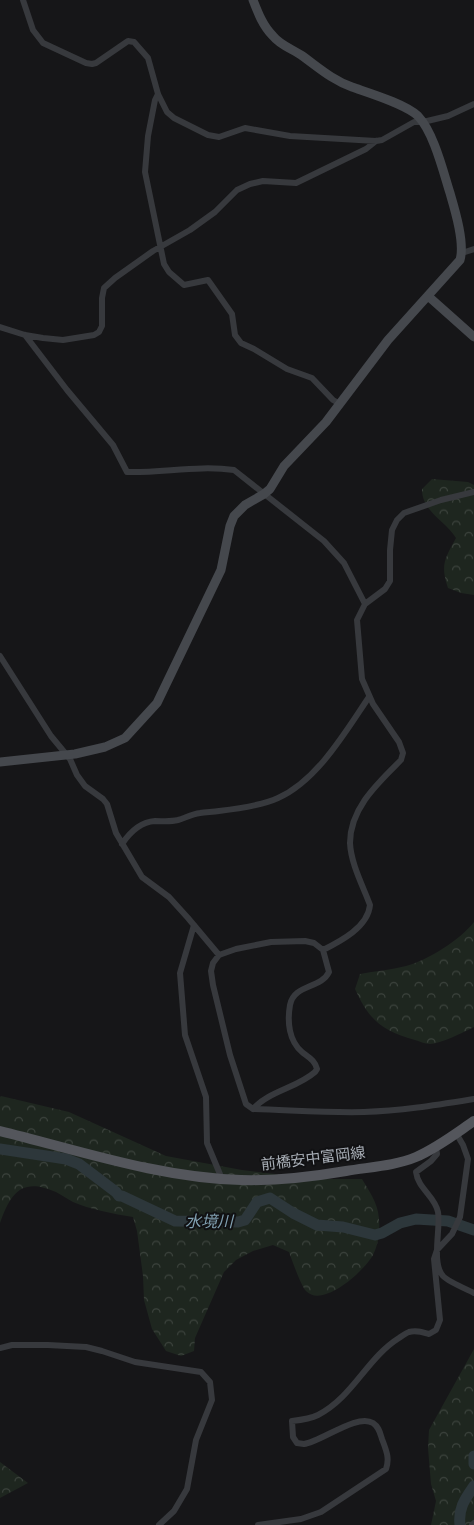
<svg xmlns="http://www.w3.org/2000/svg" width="474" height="1525" font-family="Mulish,'Noto Sans JP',sans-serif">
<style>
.forest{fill:url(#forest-crowns)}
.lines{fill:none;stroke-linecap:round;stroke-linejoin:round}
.river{stroke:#2d373b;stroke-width:11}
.street{stroke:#37393d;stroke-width:6}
.secondary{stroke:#45484d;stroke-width:9}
.primary{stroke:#54565c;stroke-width:10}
.labels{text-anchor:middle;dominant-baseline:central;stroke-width:4;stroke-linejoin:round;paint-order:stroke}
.street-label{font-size:15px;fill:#a9afb7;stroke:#111113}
.water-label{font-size:16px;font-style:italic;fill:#81a0b1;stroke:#111113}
</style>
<defs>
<pattern id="forest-crowns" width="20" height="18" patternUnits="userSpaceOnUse" patternTransform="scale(1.25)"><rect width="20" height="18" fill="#1e261f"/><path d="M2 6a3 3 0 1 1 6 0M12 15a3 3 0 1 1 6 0" fill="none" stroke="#3c433d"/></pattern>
</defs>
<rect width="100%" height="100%" fill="#161618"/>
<path class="forest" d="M 432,479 L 468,482 L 474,485 L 474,595 L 461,593 L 448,588 C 440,565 445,558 456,538 C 445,520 422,512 422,489 Z
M 474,922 L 474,1027 C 464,1032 440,1044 430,1044 C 425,1044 419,1041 415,1040 C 382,1031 369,1020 355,989 L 360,974 C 375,971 391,970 406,966 C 428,960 460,940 474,922 Z
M 1,1096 L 69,1112 L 166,1156 L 242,1170 L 319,1179 L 362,1179 C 374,1199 381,1208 379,1233 C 379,1239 376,1249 373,1255 C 365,1270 323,1309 306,1291 C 301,1286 292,1260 289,1252 L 273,1245 L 253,1251 L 236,1260 L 224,1272 L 195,1338 L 194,1351 L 181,1356 L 166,1351 L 152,1329 L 144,1300 L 143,1276 L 137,1231 L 133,1217 C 114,1214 89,1209 73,1202 C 67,1199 62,1195 56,1192 C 22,1177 11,1192 0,1223 L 0,1097 Z
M 474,1349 L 474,1525 L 431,1525 L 436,1501 L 431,1484 L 428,1448 L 429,1430 Z
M 0,1462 L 28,1483 L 0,1498 Z"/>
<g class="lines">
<path class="river" d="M 0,1149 L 66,1159 L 79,1164 L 116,1192 L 119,1196 L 122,1196 L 175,1221 L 238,1222 L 245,1220 L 257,1202 L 270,1198 L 293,1213 L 317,1225 L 343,1227 L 375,1235 L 382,1233 L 400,1223 L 416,1219 L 448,1221 L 474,1230
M 474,1456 L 474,1464
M 460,1525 C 458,1508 465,1499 474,1486"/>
<path class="street" d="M 23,0 L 33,30 L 43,43 L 86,63 L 92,64 L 96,63 L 128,41 L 134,42 L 148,58 L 158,94 L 167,112 L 174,118 L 208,135 L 219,137 L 245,128 L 290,136 L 376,141 L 382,140 L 414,122 L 423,122 L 448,116 L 474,104
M 158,94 L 155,100 L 148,136 L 145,172 L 164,264 L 169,272 L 184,285 L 208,280 L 232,314 L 235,335 L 241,343 L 254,349 L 287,369 L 312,378 L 333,400 L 340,404
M 462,253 L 474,249
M 0,327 L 25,335 L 43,338 L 63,340 L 94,335 L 99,332 L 102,326 L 102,298 L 104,288 L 115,278 L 153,251 L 190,230 L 215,212 L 237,190 L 250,184 L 263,181 L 296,183 L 366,149 L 376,141
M 25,335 L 67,390 L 113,445 L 127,472 C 163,473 198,465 234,470 L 324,541 L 344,563 L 365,604
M 0,656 L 51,736 L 70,759 L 77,775 L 85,786 L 103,799 L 107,804 L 116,833 L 142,877 L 169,897 L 188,918 L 219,955
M 122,844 C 130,832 140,822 155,821 C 163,821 170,822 178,820 C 185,818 192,814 200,813 C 206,812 213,812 219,811 C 236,809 263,805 278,798 C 317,781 346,731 369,697
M 194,925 L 180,973 L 185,1035 L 206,1097 L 207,1143 L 222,1179
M 323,950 C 341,941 368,927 370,905 C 363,886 351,864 350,843 C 350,808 378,783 401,760 L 403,753 L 399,742 L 373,704 L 362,679 L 357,620 L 365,604 L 385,589 L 390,581 L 390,550 L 392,530 L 397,520 L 404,513 L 441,500 L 474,492
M 253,1109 C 269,1091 297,1088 315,1072 L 317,1069 C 315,1060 308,1057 302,1052 C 289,1041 287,1022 290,1005 C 294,984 321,989 329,972 L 323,950 L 314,943 L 305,941 L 271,942 L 236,949 L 219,955 L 213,963 L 211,971 L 213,985 L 230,1055 L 246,1104 L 253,1109 C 290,1110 327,1113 364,1112 C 401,1111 437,1105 474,1099
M 436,1147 L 437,1154 L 431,1161 L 416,1172 C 418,1189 435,1196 438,1212 C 441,1228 431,1263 443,1276 C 449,1282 466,1289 474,1293
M 0,1348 L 12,1345 L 48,1345 L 86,1347 L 102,1351 L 135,1362 L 201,1372 L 210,1382 L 212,1400 L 196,1440 L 187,1489 L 174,1511 L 159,1525
M 258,1525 L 301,1519 L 321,1512 L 386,1469 C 390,1458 386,1450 382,1439 C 380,1433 379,1427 373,1423 C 357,1413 321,1442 304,1444 L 297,1443 L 293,1437 L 292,1421 C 301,1420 310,1419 318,1415 C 353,1397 367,1358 399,1338 C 402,1336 406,1333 409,1332 C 416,1330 422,1332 429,1334 L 436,1330 L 440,1320 L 434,1259 L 437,1250 L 452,1234 L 460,1217 L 468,1159 L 463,1145 L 456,1133
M 472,1525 L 474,1523"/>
<path class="secondary" d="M 428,296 L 474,337
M 0,762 L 75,754 L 105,747 L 125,738 L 157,703 L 221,570 L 230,526 L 234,516 L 245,505 L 264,494 L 270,489 L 284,466 L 326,422 L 388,340 L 460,260 C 465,243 455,210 450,193 C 443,171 434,133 418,116 C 406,104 369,93 352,87 C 332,80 318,67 301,55 C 292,49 280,45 273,36 C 263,26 258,13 253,0"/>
<path class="primary" d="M 0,1131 C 78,1150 160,1178 241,1180 C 276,1181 311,1177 346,1171 C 369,1167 395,1166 416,1157 C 437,1148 455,1134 474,1121"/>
</g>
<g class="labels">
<g class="street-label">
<text transform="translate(313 1158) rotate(-7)">前橋安中富岡線</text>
</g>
<g class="water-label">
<text x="209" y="1221">水境川</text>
</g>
</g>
</svg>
